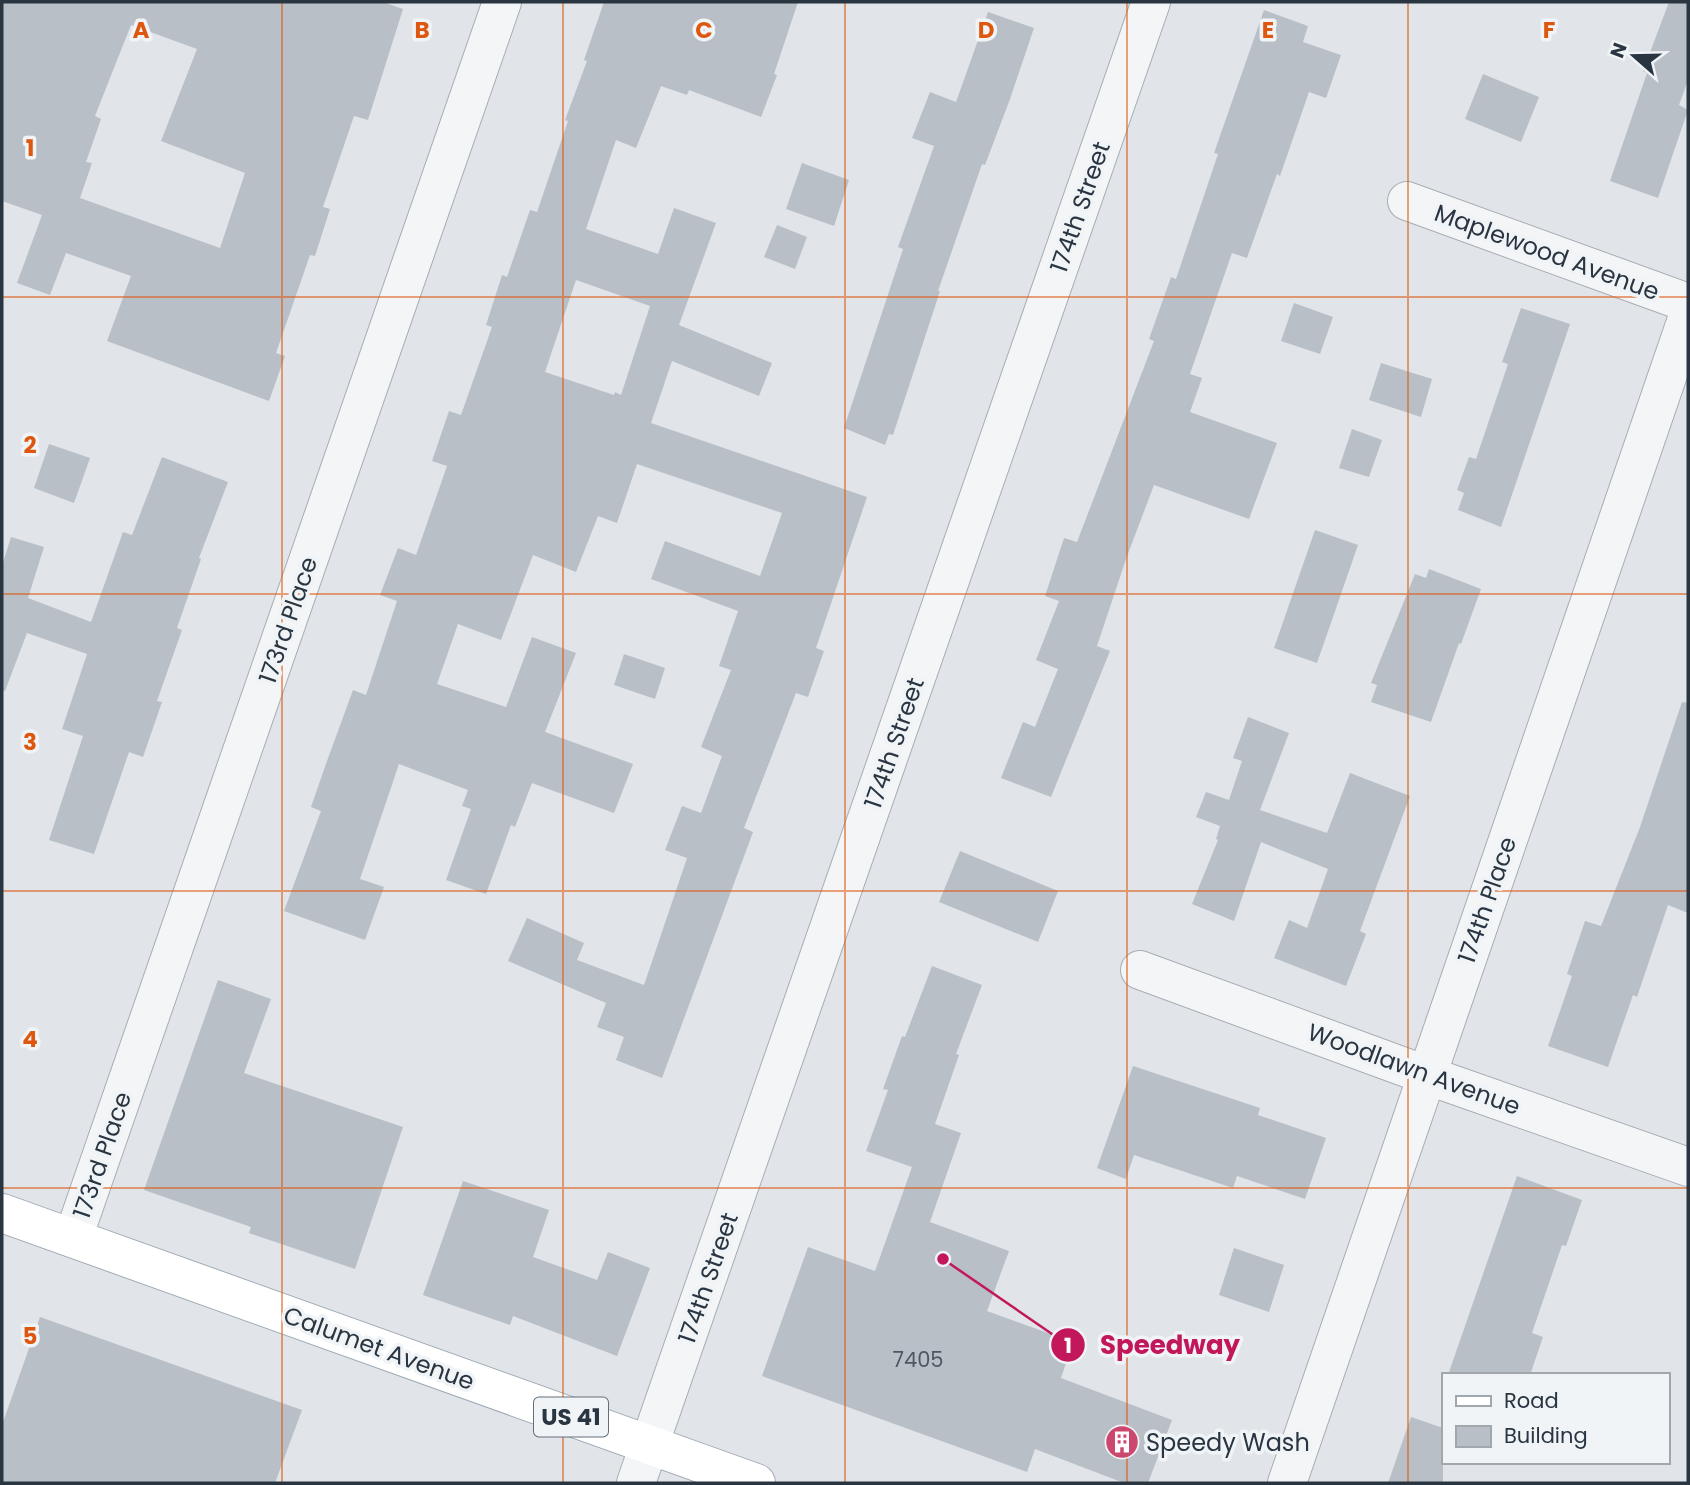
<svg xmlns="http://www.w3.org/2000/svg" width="1690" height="1485" font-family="Poppins,sans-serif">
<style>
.building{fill:#b8bfc6;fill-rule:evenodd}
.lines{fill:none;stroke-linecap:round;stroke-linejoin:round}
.street-casing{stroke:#a6adb3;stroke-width:40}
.primary-casing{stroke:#a0abb5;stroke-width:40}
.street{stroke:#f3f5f7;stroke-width:38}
.primary{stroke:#fff;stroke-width:38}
.grid{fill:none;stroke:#de570f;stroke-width:2;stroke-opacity:0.55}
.labels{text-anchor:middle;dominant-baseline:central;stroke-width:7;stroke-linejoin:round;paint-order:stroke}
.number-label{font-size:21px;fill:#4d5862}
.shield{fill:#f0f4f7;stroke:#656e78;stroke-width:2}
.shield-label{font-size:23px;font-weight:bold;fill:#293541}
.street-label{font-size:24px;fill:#293541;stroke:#f0f4f7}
.poi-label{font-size:24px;fill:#293541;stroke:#f0f4f7;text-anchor:start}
.grid-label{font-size:23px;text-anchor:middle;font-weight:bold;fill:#de570f;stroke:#f0f4f7;stroke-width:7;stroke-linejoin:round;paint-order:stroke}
.leader{fill:none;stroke:#c2185b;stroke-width:2.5}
.callout-dot{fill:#c2185b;stroke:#f0f4f7;stroke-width:2.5}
.mark-label{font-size:21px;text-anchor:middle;font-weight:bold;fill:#fff}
.callout-label{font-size:26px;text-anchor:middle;font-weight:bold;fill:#c2185b;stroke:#f0f4f7;stroke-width:7;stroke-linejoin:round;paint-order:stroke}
</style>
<rect width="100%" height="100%" fill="#e1e5e9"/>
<path class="building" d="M 2,2 L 383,2 L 403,9 L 368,120 L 354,116 L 323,207 L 330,209 L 315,256 L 310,255 L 276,353 L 285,356 L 269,401 L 107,341 L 131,276 L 66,253 L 50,295 L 17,283 L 42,215 L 2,201 ZM 131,25 L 197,49 L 161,141 L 245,173 L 220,248 L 80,198 L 92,163 L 86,162 L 101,119 L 95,116 Z
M 604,2 L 798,2 L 774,74 L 777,75 L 761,117 L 689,90 L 687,95 L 661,86 L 636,148 L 616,140 L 586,229 L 658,254 L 674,208 L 716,223 L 679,325 L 772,363 L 759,396 L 672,361 L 651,423 L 867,497 L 816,648 L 824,651 L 808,697 L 796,693 L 744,828 L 753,832 L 662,1078 L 616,1060 L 624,1037 L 597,1027 L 606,1003 L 508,961 L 527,918 L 584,943 L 577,960 L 644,985 L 687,858 L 665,850 L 682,806 L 701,813 L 722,756 L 701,747 L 731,670 L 719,666 L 738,611 L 651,579 L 665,541 L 760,576 L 782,513 L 637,464 L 617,523 L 598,516 L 576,572 L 533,555 L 501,640 L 458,624 L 437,684 L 506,707 L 532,637 L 576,653 L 545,732 L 633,764 L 614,813 L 532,783 L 515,827 L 511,825 L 486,894 L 446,880 L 471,809 L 462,806 L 468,790 L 399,764 L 360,879 L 384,887 L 365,940 L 284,911 L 321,811 L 311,807 L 327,761 L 353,690 L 366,695 L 397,601 L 380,595 L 398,548 L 416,555 L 447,466 L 432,461 L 449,411 L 461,415 L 492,327 L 486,325 L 502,275 L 507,277 L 530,210 L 537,212 L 568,121 L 565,120 L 587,61 L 584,60 ZM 576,280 L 650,306 L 621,395 L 615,392 L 614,395 L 545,372 Z
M 1669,2 L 1688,2 L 1688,80 L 1679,105 L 1688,110 L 1658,198 L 1610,181 L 1647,73 L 1643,71 Z
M 1264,10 L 1308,26 L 1303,42 L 1341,55 L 1326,98 L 1309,92 L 1280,176 L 1277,174 L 1247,258 L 1232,253 L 1190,374 L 1202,378 L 1190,412 L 1277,443 L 1249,519 L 1154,485 L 1126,559 L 1097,646 L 1110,651 L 1051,797 L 1001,778 L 1023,722 L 1035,727 L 1058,669 L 1036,660 L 1059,601 L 1045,596 L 1064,538 L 1077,542 L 1154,341 L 1149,339 L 1171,277 L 1176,279 L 1218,154 L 1214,153 Z
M 988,12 L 1034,28 L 1010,99 L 985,165 L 982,164 L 938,291 L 940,291 L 893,435 L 889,434 L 885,445 L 844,428 L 903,249 L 898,247 L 934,146 L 912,138 L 930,92 L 956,102 Z
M 1483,74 L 1539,97 L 1521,142 L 1465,119 Z
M 802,163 L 849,180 L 834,226 L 786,209 Z
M 777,225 L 807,237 L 795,269 L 764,257 Z
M 1294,303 L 1333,317 L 1320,354 L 1281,341 Z
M 1521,308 L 1570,324 L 1501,527 L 1458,510 L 1464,493 L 1457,490 L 1469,457 L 1476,459 L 1508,364 L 1502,362 Z
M 1381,363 L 1432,379 L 1421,417 L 1369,400 Z
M 1352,429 L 1382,440 L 1369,477 L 1339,468 Z
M 49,444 L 90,458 L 74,503 L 34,488 Z
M 162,457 L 228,482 L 199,558 L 201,559 L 177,628 L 182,630 L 157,701 L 162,702 L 143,757 L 129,752 L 94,854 L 49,840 L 83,736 L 62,729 L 87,654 L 27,633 L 5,691 L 2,690 L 2,566 L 11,537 L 44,547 L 28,598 L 91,622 L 123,532 L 132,535 Z
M 1315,530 L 1358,545 L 1317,663 L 1274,648 Z
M 1429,569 L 1481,589 L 1461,644 L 1459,643 L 1431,722 L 1371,702 L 1377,685 L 1371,683 L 1415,574 L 1426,578 Z
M 624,654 L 665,668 L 655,699 L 614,685 Z
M 1682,702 L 1688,703 L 1688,913 L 1668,905 L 1637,997 L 1633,995 L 1608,1067 L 1548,1046 L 1572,976 L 1567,974 L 1585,921 L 1601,926 L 1640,827 Z
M 1248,717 L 1289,733 L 1260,810 L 1327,833 L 1350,773 L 1410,796 L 1360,931 L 1366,934 L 1346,986 L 1274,958 L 1289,920 L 1307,928 L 1328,869 L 1261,842 L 1234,921 L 1192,904 L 1218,840 L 1216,839 L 1220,826 L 1196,817 L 1206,792 L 1229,800 L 1242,761 L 1233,758 Z
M 960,851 L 1058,891 L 1038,942 L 939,902 Z
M 932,966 L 982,985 L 956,1054 L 959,1055 L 935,1124 L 961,1133 L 930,1222 L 1009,1251 L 987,1311 L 1073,1342 L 1061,1378 L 1172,1420 L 1148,1483 L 1124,1483 L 1035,1449 L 1027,1472 L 762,1376 L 808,1247 L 875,1271 L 912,1167 L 866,1151 L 888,1090 L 883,1089 L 902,1036 L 905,1037 Z
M 218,980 L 271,999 L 244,1073 L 403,1127 L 355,1269 L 249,1233 L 251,1227 L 144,1190 Z
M 1133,1066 L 1260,1108 L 1258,1115 L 1326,1138 L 1305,1199 L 1237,1176 L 1233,1188 L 1134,1155 L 1126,1179 L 1097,1168 Z
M 1517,1176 L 1582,1200 L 1566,1246 L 1562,1245 L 1532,1333 L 1543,1337 L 1530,1375 L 1448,1375 Z
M 463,1181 L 549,1210 L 533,1257 L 597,1280 L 608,1252 L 650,1268 L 617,1356 L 513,1316 L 510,1325 L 423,1295 Z
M 1234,1248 L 1284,1265 L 1269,1312 L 1219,1295 Z
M 40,1317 L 302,1410 L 275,1483 L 2,1483 L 2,1425 Z
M 1411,1417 L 1443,1428 L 1443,1483 L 1388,1483 Z"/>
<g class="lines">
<g class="street-casing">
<path id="street" d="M 1407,201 L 1688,303
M 1140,970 L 1426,1075 L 1688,1167
M 73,1238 L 502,2
M 636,1483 L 1151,2
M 1287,1483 L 1688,316"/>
</g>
<g class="primary-casing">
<path id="primary" d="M 2,1213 L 756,1483"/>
</g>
<use href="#street" class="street"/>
<use href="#primary" class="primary"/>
</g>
<path class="grid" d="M 282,2 L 282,1483M 563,2 L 563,1483M 845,2 L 845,1483M 1127,2 L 1127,1483M 1408,2 L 1408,1483M 2,297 L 1688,297M 2,594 L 1688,594M 2,891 L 1688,891M 2,1188 L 1688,1188"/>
<defs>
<g id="building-disc" transform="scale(1.75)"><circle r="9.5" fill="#cc476e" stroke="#f0f4f7"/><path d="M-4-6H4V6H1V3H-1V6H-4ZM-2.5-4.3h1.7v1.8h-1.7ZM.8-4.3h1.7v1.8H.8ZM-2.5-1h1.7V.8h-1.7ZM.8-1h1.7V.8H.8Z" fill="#fff"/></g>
</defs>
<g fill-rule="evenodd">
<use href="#building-disc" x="1122" y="1442"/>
</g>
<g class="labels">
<g class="number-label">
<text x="918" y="1359">7405</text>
</g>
<rect class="shield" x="534" y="1397.5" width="74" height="39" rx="5"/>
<g class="shield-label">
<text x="571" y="1417">US 41</text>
</g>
<g class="street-label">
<text transform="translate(1080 207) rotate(-71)">174th Street</text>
<text transform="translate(1547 252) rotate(20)">Maplewood Avenue</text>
<text transform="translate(288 620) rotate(-71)">173rd Place</text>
<text transform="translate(894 743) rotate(-71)">174th Street</text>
<text transform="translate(1487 900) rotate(-71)">174th Place</text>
<text transform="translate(1414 1069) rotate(20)">Woodlawn Avenue</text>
<text transform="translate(102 1155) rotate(-71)">173rd Place</text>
<text transform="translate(708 1278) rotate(-71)">174th Street</text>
<text transform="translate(379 1348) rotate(20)">Calumet Avenue</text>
</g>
<g class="poi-label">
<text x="1146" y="1442">Speedy Wash</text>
</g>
</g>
<g class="grid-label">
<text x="141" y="38">A</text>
<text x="422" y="38">B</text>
<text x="704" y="38">C</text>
<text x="986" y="38">D</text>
<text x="1268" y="38">E</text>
<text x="1549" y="38">F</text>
<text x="30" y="156">1</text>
<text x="30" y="453">2</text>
<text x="30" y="750">3</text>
<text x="30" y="1047">4</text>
<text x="30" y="1344">5</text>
</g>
<path class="leader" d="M943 1259L1068 1345"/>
<g class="callout-dot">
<circle cx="943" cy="1259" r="7"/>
<circle cx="1068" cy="1345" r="18"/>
</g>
<g class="mark-label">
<text x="1068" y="1353">1</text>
</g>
<g class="callout-label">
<text x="1170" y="1354">Speedway</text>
</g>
<rect width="1690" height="1485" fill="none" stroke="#293541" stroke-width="7"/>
<rect x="1442" y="1373" width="228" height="91" fill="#f0f4f7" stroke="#a0a8ae" stroke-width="2"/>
<rect x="1456" y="1396" width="35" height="10" fill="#ffffff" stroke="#a0a8ae" stroke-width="2"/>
<text x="1504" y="1408" font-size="21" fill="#293541">Road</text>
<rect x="1456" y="1426" width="35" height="21" fill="#b8bfc6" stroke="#a0a8ae" stroke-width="2"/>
<text x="1504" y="1443" font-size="21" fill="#293541">Building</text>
<g transform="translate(1634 56) rotate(290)" stroke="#f0f4f7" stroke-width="5" paint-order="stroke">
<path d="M0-5L12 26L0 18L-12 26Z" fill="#293541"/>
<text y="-10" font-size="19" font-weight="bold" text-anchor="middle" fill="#293541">N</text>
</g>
</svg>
